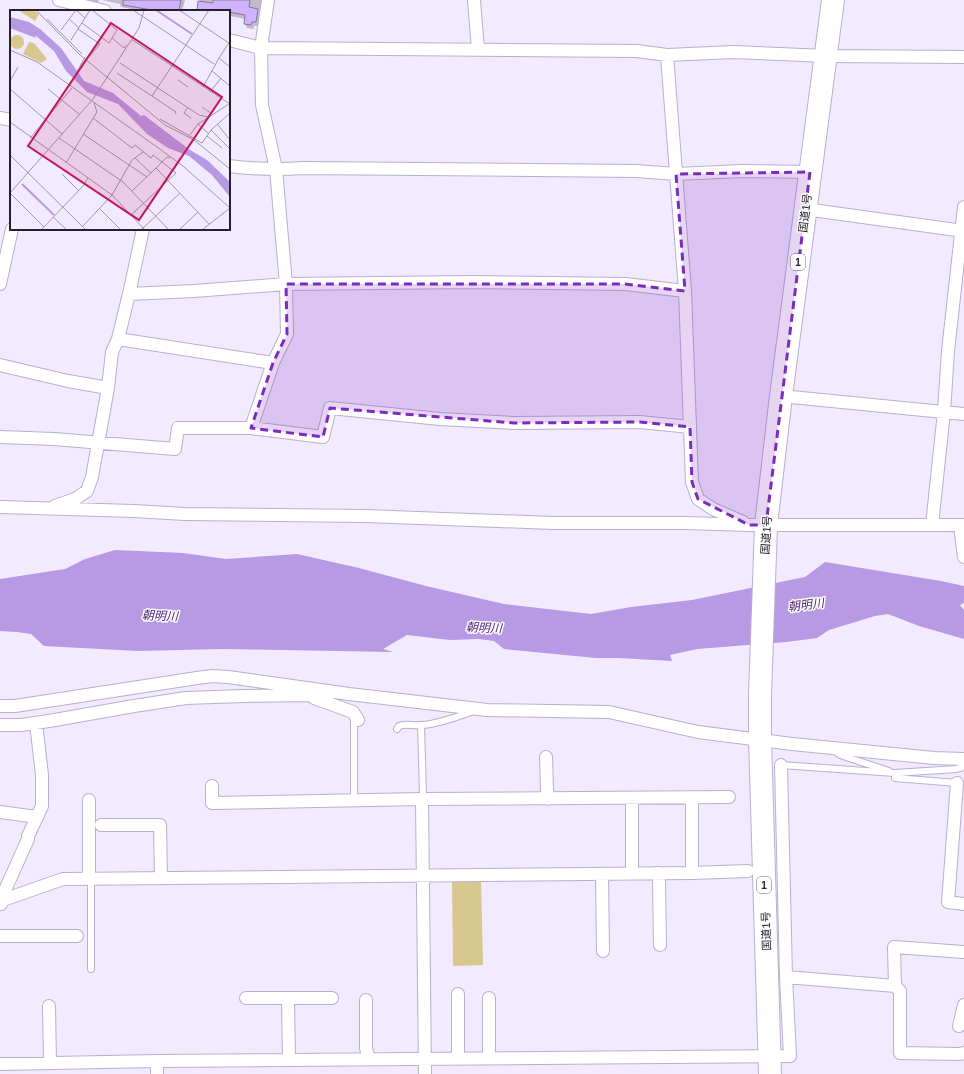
<svg xmlns="http://www.w3.org/2000/svg" width="964" height="1074" font-family="Arial,'Noto Sans JP',sans-serif">
<style>
.green{fill:#d6c88e}
.water{fill:#b899e3}
.shadow{fill:#0003}
.building{fill:#d1b2fd;stroke:#847895}
.lines{fill:none;stroke-linecap:round;stroke-linejoin:round}
.lane-casing{stroke:#bbafce;stroke-width:8}
.street-casing{stroke:#bbafce;stroke-width:14}
.highway-casing{stroke:#bbafce;stroke-width:24}
.lane{stroke:#fff;stroke-width:6}
.street{stroke:#fff;stroke-width:12}
.highway{stroke:#fff;stroke-width:22}
.marked{fill:#7b2cbf;fill-opacity:0.2;stroke:#7b2cbf;stroke-width:3;stroke-dasharray:8 5;stroke-linejoin:round}
.labels{text-anchor:middle;dominant-baseline:central;stroke-width:3;stroke-linejoin:round;paint-order:stroke}
.shield{fill:#fbfbfb;stroke:#65626a;stroke-width:1}
.shield-label{font-size:10px;font-weight:bold;fill:#25202c}
.street-label{font-size:11px;fill:#25202c;stroke:#fbfbfb}
.water-label{font-size:12px;font-style:italic;fill:#4b1f75;stroke:#fbfbfb}
.inset-river{fill:none;stroke:#b899e3;stroke-width:2}
.inset-road{fill:none;stroke:#a099aa;stroke-width:1}
.view{fill:#c2185b;fill-opacity:0.15;stroke:#c2185b;stroke-width:2}
.inset-edge{fill:none;stroke:#25202c;stroke-width:2}
</style>
<rect width="100%" height="100%" fill="#f2eafe"/>
<path class="green" d="M 481,879 L 483,965 L 453,966 L 452,880 Z"/>
<path class="water" d="M 115,550 L 183,553 L 226,559 L 297,554 L 359,568 L 426,586 L 504,604 L 591,614 L 631,607 L 692,600 L 805,577 L 825,562 L 941,581 L 964,586 L 964,603 L 960,605 L 964,610 L 964,639 L 919,626 L 888,614 L 875,616 L 829,630 L 817,638 L 786,642 L 697,649 L 670,655 L 672,661 L 619,658 L 596,658 L 504,649 L 494,641 L 479,639 L 450,640 L 407,635 L 383,649 L 393,652 L 221,649 L 138,651 L 44,646 L 31,634 L 17,632 L 0,631 L 0,579 L 65,569 L 85,559 Z"/>
<path class="shadow" d="M 91,0 L 99,0 L 98,3 L 92,2 Z
M 102,0 L 185,0 L 182,11 L 141,11 L 121,7 L 120,4 Z
M 200,0 L 265,0 L 258,26 L 254,26 L 254,29 L 247,28 L 245,23 L 245,19 L 230,16 L 229,21 L 229,11 L 198,11 Z"/>
<path class="building" d="M 123,0 L 181,0 L 179,11 L 151,11 L 152,10 L 123,5 Z
M 213,0 L 250,0 L 249,7 L 258,9 L 256,22 L 252,22 L 251,25 L 244,24 L 245,15 L 229,12 L 229,11 L 197,11 L 198,1 L 213,3 Z"/>
<g class="lines">
<g class="lane-casing">
<path id="lane" d="M 421,725 L 423,795 L 422,799
M 397,729 L 399,726 C 406,723 413,726 421,725 C 433,725 461,716 473,711
M 833,749 L 840,755 L 889,771
M 781,765 L 895,773
M 957,783 L 895,778 L 895,773 L 956,769 L 964,767
M 354,800 L 354,721
M 91,879 L 91,969"/>
</g>
<g class="street-casing">
<path id="street" d="M 59,0 L 105,11
M 474,0 L 478,50
M 229,40 L 261,48 L 637,51 L 667,55 L 734,52 L 826,56 L 964,57
M 667,55 L 685,291 L 692,482 L 698,499 L 713,509 L 743,522
M 0,118 L 11,120
M 229,166 C 254,169 279,170 303,168 L 636,171 L 676,174 L 742,171 L 810,172
M 805,209 L 964,231
M 0,284 L 12,229
M 129,294 L 194,291 L 286,284 L 473,282 L 625,284 L 685,291
M 118,339 L 273,363
M 0,365 L 68,381 L 108,388 L 112,352 L 118,339 L 129,294 L 143,229
M 781,396 L 964,414
M 251,428 L 273,363 L 287,334 L 286,284 L 276,169 L 262,105 L 261,48 L 268,0
M 0,437 L 54,439 L 175,449 L 178,428 L 251,428 L 323,437 L 330,408 L 440,419 L 514,423 L 640,422 L 690,427
M 55,506 L 75,499 L 87,491 L 92,477 L 108,388
M 0,507 L 134,511 L 185,514 L 366,516 L 553,523 L 686,523 L 749,525 L 964,525
M 932,525 L 944,412 L 948,351 L 964,207
M 960,525 L 964,557
M 313,695 L 314,698 L 353,712 L 358,720
M 0,706 L 15,706 L 197,678 L 212,676 L 228,677 L 349,694 L 487,710 L 609,712 L 698,732 L 792,744 L 934,758 L 964,759
M 36,723 L 42,775 L 42,806 L 37,817
M 0,725 L 21,725 L 49,721 L 134,706 L 186,698 L 243,696 L 313,695 L 315,692
M 546,757 L 547,790 L 549,799
M 781,765 L 786,977
M 957,783 L 948,902 L 964,904
M 212,786 L 212,803 L 422,799 L 729,797
M 422,799 L 425,1074
M 0,812 L 37,817 L 28,836 L 28,839 L 6,888 L 1,904
M 101,825 L 160,825 L 161,878
M 657,873 L 659,879 L 660,945
M 692,873 L 692,798
M 602,874 L 603,951
M 632,874 L 632,798
M 89,879 L 89,800
M 3,900 L 63,879 L 692,873 L 748,871
M 0,936 L 77,936
M 895,986 L 894,947 L 964,952
M 458,994 L 458,1059
M 246,998 L 332,998
M 288,998 L 289,1060
M 489,998 L 489,1058
M 366,1000 L 366,1048 L 369,1059
M 49,1006 L 50,1063
M 959,1026 L 964,1005
M 0,1064 L 157,1061 L 790,1056 L 786,977 L 895,986 L 900,991 L 900,1053 L 960,1054 L 964,1053
M 157,1074 L 157,1061"/>
</g>
<g class="highway-casing">
<path id="highway" d="M 770,1074 L 760,739 L 760,695 L 766,525 L 781,396 L 833,0"/>
</g>
<use href="#lane" class="lane"/>
<use href="#street" class="street"/>
<use href="#highway" class="highway"/>
</g>
<path class="marked" d="M 810,172 L 766,525 L 749,525 L 698,499 L 692,482 L 690,427 L 640,422 L 514,423 L 330,408 L 323,437 L 251,428 L 273,363 L 287,334 L 286,284 L 625,284 L 685,291 L 676,174 Z"/>
<g class="labels">
<g class="shield">
<rect x="791" y="254" width="14" height="16" rx="3"/>
<rect x="757" y="877" width="14" height="16" rx="3"/>
</g>
<g class="shield-label">
<text x="798" y="262">1</text>
<text x="764" y="885">1</text>
</g>
<g class="street-label">
<text transform="translate(805 213) rotate(-83)">国道1号</text>
<text transform="translate(766 535) rotate(-86)">国道1号</text>
<text transform="translate(766 931) rotate(-92)">国道1号</text>
</g>
<g class="water-label">
<text transform="translate(806 605) rotate(-7)">朝明川</text>
<text transform="translate(160 616) rotate(2)">朝明川</text>
<text transform="translate(484 628) rotate(2)">朝明川</text>
</g>
</g>
<g transform="translate(10 10)">
<rect width="220" height="220" fill="#f2eafe"/>
<path d="M 8,0 L 24,0 L 29,4 L 25,11 ZM0 32a7 7 0 1 1 14 0a7 7 0 1 1-14 0ZM 19,32 L 24,33 L 37,49 L 31,53 L 13,44 Z" fill="#d6c88e"/>
<path d="M 0,7 L 19,12 L 30,19 L 51,38 L 74,71 L 103,83 L 131,106 L 134,105 L 180,140 L 197,150 L 220,172 L 220,187 L 202,165 L 179,146 L 158,138 L 137,124 L 108,94 L 77,82 L 56,61 L 44,41 L 32,31 L 25,25 L 26,28 L 0,18 Z" fill="#b899e3"/>
<path class="inset-river" d="M 146,0 L 182,24M 12,174 L 44,205"/>
<path class="inset-road" d="M 26,0 L 69,44 L 155,115 L 184,130 L 220,159M 66,0 L 75,8M 123,0 L 204,54M 169,0 L 219,33M 37,9 L 72,44M 59,9 L 69,18M 72,13 L 99,33 L 107,20 L 82,0M 68,19 L 90,34 L 79,47M 51,20 L 66,0M 102,28 L 114,38 L 116,35M 121,29 L 220,94M 61,30 L 80,0M 0,40 L 27,52 L 147,137 L 173,156 L 220,198M 209,48 L 220,31M 110,53 L 189,105 L 198,107M 202,61 L 220,76M 107,63 L 166,102 L 165,104M 168,70 L 178,77M 0,71 L 8,57M 59,76 L 75,47M 193,77 L 209,48 L 220,57M 0,79 L 52,124M 38,79 L 69,104M 200,82 L 211,68M 142,86 L 199,0M 178,97 L 174,103 L 181,108M 192,97 L 202,104M 83,108 L 122,138 L 125,135 L 141,148 L 143,145 L 166,163 L 121,205M 150,109 L 192,133 L 201,120 L 220,103M 0,112 L 102,185 L 135,220M 208,115 L 220,130M 201,120 L 220,139M 198,123 L 188,114 L 219,94M 73,124 L 137,167M 180,125 L 188,114M 197,126 L 212,138M 20,128 L 62,78M 49,128 L 113,172 L 159,220M 0,145 L 76,220M 125,148 L 141,163M 56,153 L 87,102 L 84,93M 146,158 L 157,147 L 160,148M 52,164 L 69,181M 122,181 L 146,158 L 199,214M 0,183 L 34,217M 0,183 L 83,89 L 129,18 L 134,0M 90,199 L 111,220M 43,207 L 57,220M 73,216 L 102,185 L 122,150 L 133,142M 31,220 L 73,176 L 78,168M 131,220 L 170,183M 169,220 L 188,202M 192,220 L 220,198"/>
<path class="view" d="M 101,13 L 212,87 L 129,210 L 18,136 Z"/>
<rect width="220" height="220" class="inset-edge"/>
</g>
</svg>
